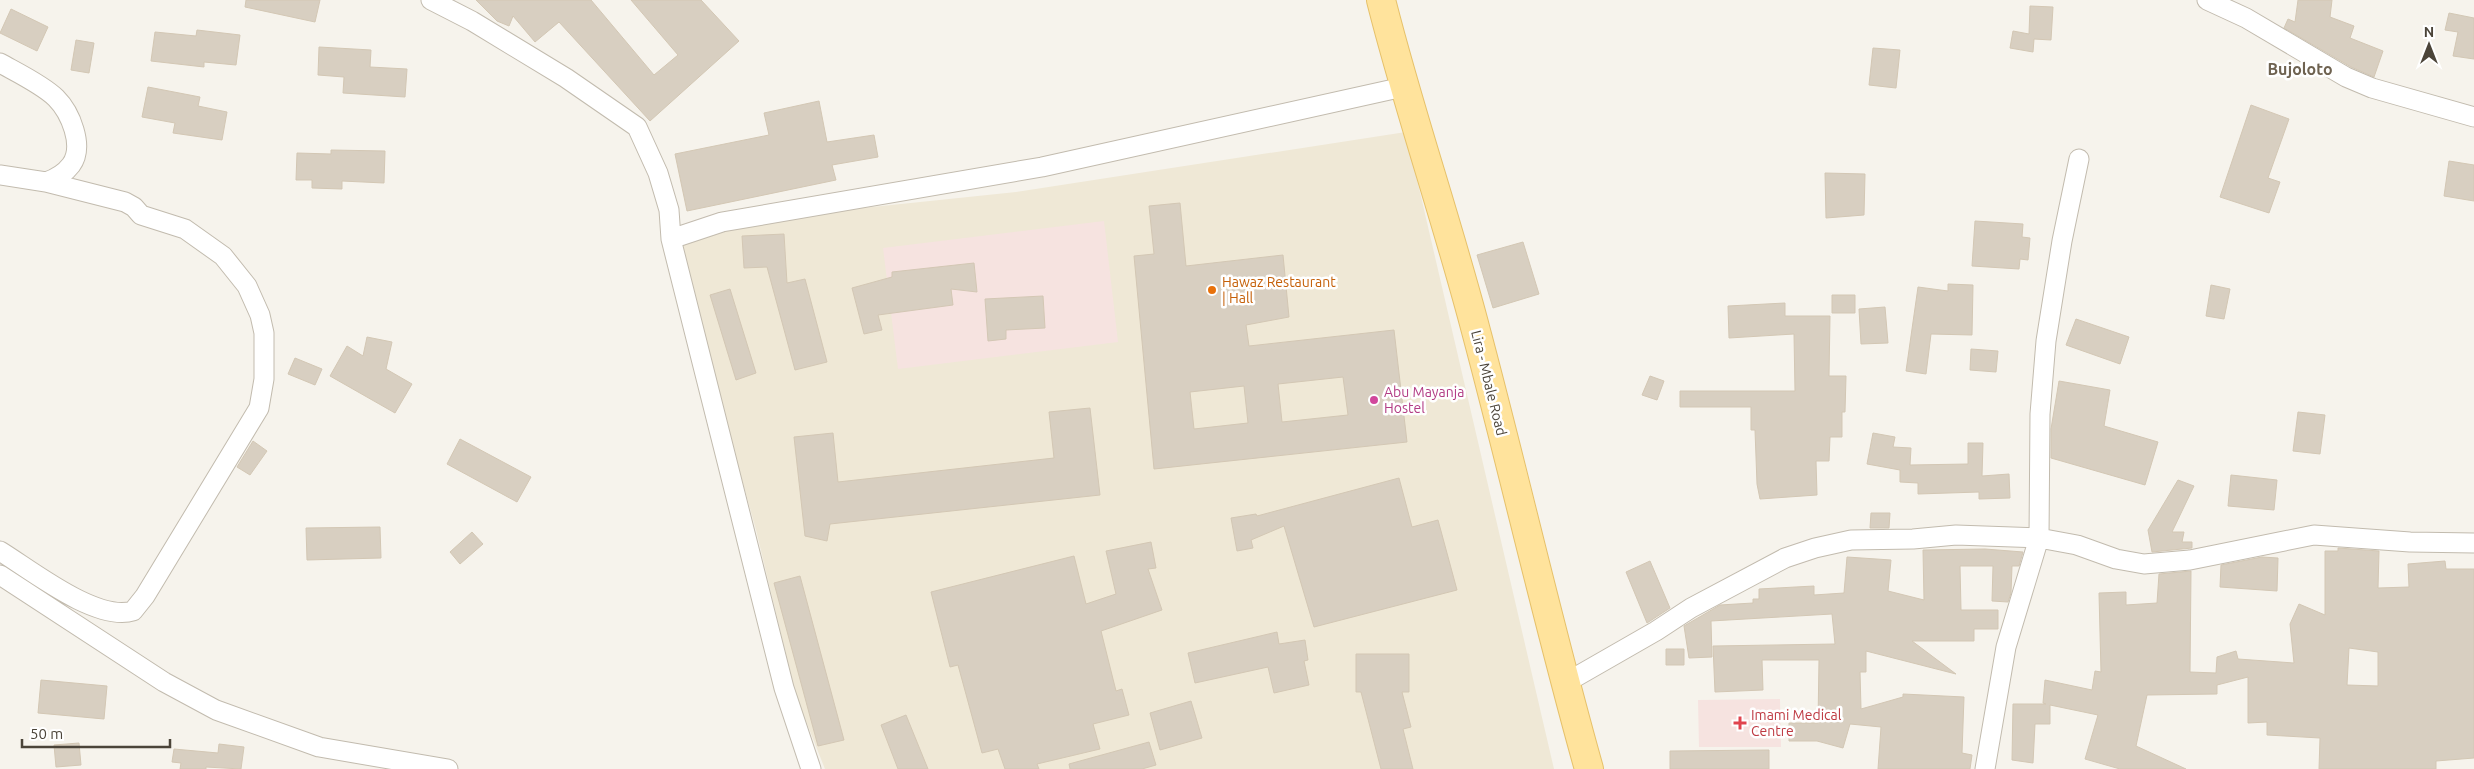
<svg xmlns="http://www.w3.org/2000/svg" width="2474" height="769" font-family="Ubuntu,sans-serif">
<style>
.education{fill:#efe8d6}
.medical{fill:#f6e3e0}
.building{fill:#d8cfc1;stroke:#d3c7b4;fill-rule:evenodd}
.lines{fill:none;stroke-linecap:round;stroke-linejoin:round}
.street-casing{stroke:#c2bbae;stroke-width:21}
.primary-casing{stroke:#e6c16a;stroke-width:30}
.street{stroke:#fff;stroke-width:19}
.primary{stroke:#ffe39c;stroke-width:28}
.food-dot{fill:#e8710a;stroke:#fff;stroke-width:2}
.hotel-dot{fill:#d1479c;stroke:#fff;stroke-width:2}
.health-dot{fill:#e0444e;stroke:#fff;stroke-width:2}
.labels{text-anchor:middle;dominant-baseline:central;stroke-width:5;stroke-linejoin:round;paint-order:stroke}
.food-label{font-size:14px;fill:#c56008;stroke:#fff;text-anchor:start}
.street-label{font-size:14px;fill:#4b4439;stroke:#fff}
.hotel-label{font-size:14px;fill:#b23c85;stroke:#fff;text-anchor:start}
.health-label{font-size:14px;fill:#be3a42;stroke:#fff;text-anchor:start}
.quarter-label{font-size:16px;font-weight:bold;fill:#6e6250;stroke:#fff}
</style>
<rect width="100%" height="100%" fill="#f6f3ec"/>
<path class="education" d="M 1406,132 L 1554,769 L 825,769 L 796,696 L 756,530 L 677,246 L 757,219 L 1016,192 Z"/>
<path class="medical" d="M 1104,221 L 1118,342 L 898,369 L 883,248 Z
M 1780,699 L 1781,747 L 1699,747 L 1698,700 Z"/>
<path class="building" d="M 246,0 L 320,0 L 315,22 L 245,7 Z
M 476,0 L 591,0 L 654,75 L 678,55 L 631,0 L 701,0 L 739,41 L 650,121 L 559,22 L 535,42 L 513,16 L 509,26 L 497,21 Z
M 2298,0 L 2332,0 L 2330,17 L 2354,26 L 2350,38 L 2383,51 L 2374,77 L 2351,67 L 2284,28 L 2288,19 L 2295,22 Z
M 2030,6 L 2053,7 L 2051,40 L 2034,39 L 2033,52 L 2010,48 L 2013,31 L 2029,34 Z
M 11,9 L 48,27 L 37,51 L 0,33 Z
M 2449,13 L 2474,18 L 2474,59 L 2453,56 L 2458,32 L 2445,30 Z
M 197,30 L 240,35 L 236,65 L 204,62 L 204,67 L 151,61 L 155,32 L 196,36 Z
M 76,40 L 94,43 L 89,73 L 71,70 Z
M 319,47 L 371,50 L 370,67 L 407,69 L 405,97 L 343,93 L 344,77 L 318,75 Z
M 1873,48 L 1900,50 L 1896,88 L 1869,85 Z
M 148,87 L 200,97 L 198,106 L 227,112 L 222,140 L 173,133 L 175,123 L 142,117 Z
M 819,101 L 827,142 L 874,135 L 878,157 L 832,165 L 836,180 L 687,211 L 675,154 L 769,135 L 764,113 Z
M 2251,105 L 2289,119 L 2268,178 L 2280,182 L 2269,213 L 2220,197 Z
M 331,150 L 385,151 L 384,183 L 342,181 L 342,189 L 312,188 L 312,180 L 296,180 L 297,153 L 331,154 Z
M 2449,161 L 2474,165 L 2474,201 L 2444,196 Z
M 1825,173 L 1865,174 L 1864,215 L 1826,218 Z
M 1180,203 L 1186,266 L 1283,255 L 1289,317 L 1246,325 L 1249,346 L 1394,330 L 1407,442 L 1154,469 L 1134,256 L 1154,254 L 1149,206 ZM 1343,377 L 1348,415 L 1282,422 L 1278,384 ZM 1244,386 L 1248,423 L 1194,429 L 1190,392 Z
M 1975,221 L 2023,224 L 2022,237 L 2030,238 L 2028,260 L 2020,259 L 2019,269 L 1972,266 Z
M 784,234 L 787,283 L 805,279 L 827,362 L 795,370 L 767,267 L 744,268 L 742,236 Z
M 1523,242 L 1539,294 L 1493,308 L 1477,255 Z
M 974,263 L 977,292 L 951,289 L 953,305 L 878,315 L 882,330 L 864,334 L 852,288 L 892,277 L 892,272 Z
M 1948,284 L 1973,285 L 1972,335 L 1931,334 L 1926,374 L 1906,371 L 1918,287 L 1948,291 Z
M 2211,285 L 2230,289 L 2224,319 L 2206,316 Z
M 730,289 L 756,373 L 736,380 L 710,295 Z
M 1832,295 L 1855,295 L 1855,313 L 1832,313 Z
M 1043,296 L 1045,328 L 1006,330 L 1006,339 L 988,341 L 985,299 Z
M 1785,303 L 1785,316 L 1830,316 L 1829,376 L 1846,376 L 1845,412 L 1842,412 L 1842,437 L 1830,437 L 1829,461 L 1816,461 L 1817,495 L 1760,499 L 1757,484 L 1755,430 L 1751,430 L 1751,407 L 1680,407 L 1680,391 L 1795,391 L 1794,334 L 1729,338 L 1728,306 Z
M 1885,307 L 1888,343 L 1861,344 L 1859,309 Z
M 2076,319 L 2129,337 L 2120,364 L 2066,345 Z
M 367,337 L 392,342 L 386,369 L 412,384 L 395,413 L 330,376 L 347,346 L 363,356 Z
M 1971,349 L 1998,351 L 1996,372 L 1970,370 Z
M 295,358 L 322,369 L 315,385 L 288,374 Z
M 1650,376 L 1664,381 L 1657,400 L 1642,395 Z
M 2059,381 L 2110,390 L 2104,426 L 2158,442 L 2145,485 L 2051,458 L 2051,429 Z
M 1090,408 L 1100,495 L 830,524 L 827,541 L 805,536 L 794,437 L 833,433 L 838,482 L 1054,458 L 1049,412 Z
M 2298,412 L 2325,415 L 2320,454 L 2293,451 Z
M 1873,433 L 1895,437 L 1893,447 L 1911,448 L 1910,465 L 1968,464 L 1968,443 L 1983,443 L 1982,476 L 2009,474 L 2010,498 L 1979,499 L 1979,492 L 1918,494 L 1918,483 L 1900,482 L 1900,470 L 1867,464 Z
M 460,439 L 531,477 L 517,502 L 447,464 Z
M 253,441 L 267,451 L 250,475 L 237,467 Z
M 2231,475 L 2277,480 L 2274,510 L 2228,506 Z
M 1399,478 L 1412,527 L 1438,520 L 1457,590 L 1314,627 L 1284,526 L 1251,540 L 1253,548 L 1237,551 L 1231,518 L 1256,514 L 1257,516 Z
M 2178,480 L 2194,486 L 2172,532 L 2184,532 L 2182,542 L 2192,542 L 2192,548 L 2152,552 L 2148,530 Z
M 1871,513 L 1890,513 L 1889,528 L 1870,528 Z
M 380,527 L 381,558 L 307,560 L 306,528 Z
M 472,532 L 483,544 L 460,564 L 450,552 Z
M 1151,542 L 1156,568 L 1148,569 L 1162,610 L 1101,631 L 1116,691 L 1122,689 L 1129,715 L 1093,724 L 1100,749 L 1037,764 L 1039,769 L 1005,769 L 998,749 L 982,753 L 958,665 L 950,667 L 931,592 L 1074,556 L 1086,604 L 1116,594 L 1106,551 Z
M 2338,548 L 2379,551 L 2378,588 L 2409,587 L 2408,564 L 2445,561 L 2446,569 L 2474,569 L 2474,758 L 2436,761 L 2436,769 L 2319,769 L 2320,738 L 2267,735 L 2267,722 L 2248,723 L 2248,677 L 2217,685 L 2217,694 L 2147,695 L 2136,746 L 2186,769 L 2120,769 L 2085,759 L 2098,715 L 2050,705 L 2050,724 L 2035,724 L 2033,763 L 2012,760 L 2013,704 L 2046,704 L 2043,703 L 2045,680 L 2092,690 L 2095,671 L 2101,672 L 2099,593 L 2126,592 L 2126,605 L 2157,603 L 2159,574 L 2191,571 L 2190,672 L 2216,673 L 2217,657 L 2236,651 L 2238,659 L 2294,663 L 2290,624 L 2299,604 L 2325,615 L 2325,551 L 2338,551 ZM 2349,648 L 2378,652 L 2378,686 L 2347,685 Z
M 1985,549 L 2023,552 L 2019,566 L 2012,566 L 2011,593 L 2008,602 L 1992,601 L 1993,566 L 1960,566 L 1961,610 L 1998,610 L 1998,629 L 1974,629 L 1974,641 L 1912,641 L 1956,674 L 1866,651 L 1866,672 L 1860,672 L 1861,709 L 1903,697 L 1903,694 L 1964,697 L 1962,753 L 1972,755 L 1970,769 L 1878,769 L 1881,727 L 1850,724 L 1843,748 L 1817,741 L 1789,741 L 1789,723 L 1818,723 L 1819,660 L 1762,660 L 1763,690 L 1715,692 L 1713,646 L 1835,644 L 1832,614 L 1711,621 L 1712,657 L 1689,658 L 1684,626 L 1720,605 L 1753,603 L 1753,599 L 1759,599 L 1759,589 L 1814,586 L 1814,595 L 1844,593 L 1847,557 L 1891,560 L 1888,591 L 1924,600 L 1923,550 Z
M 2262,557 L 2278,558 L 2277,591 L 2220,587 L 2221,565 Z
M 1650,561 L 1670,608 L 1647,623 L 1626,572 Z
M 800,576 L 844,740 L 818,746 L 774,583 Z
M 1277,632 L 1279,644 L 1305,640 L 1308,660 L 1304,661 L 1309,685 L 1274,693 L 1268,667 L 1195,683 L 1188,653 Z
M 1666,649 L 1684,649 L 1684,665 L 1666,665 Z
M 1356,654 L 1409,654 L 1409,692 L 1402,692 L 1411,727 L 1403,729 L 1413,769 L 1381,769 L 1361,692 L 1356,692 Z
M 41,680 L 107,686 L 104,719 L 38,713 Z
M 1191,701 L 1202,738 L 1160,750 L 1150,713 Z
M 906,715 L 928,769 L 898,769 L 881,725 Z
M 1149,742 L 1156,765 L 1142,769 L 1070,769 L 1069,764 Z
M 79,743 L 81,765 L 56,767 L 54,745 Z
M 219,744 L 244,747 L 241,769 L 206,767 L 206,769 L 180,769 L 181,763 L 172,762 L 174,749 L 218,753 Z
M 1769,750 L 1769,769 L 1670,769 L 1670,751 Z"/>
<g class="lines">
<g class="street-casing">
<path id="street" d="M 431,0 L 472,21 L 566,78 L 637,127 L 658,173 L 669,210 L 671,239
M 2207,0 L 2246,18 L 2346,77 L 2372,88 L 2474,117
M 0,63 C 16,72 43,85 56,98 C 70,112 85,146 71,165 C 65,173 55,179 46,182
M 0,175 L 46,182 L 125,202 L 134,207 L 141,215 L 185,229 L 223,256 L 247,286 L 260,315 L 264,333 L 264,379 L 259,408 L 145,596 L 133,611 C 96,622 31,570 0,551
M 0,575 L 164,682 L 216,710 L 319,747 L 448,769
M 1567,682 L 1656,631 L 1691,608 L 1785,558 L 1815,548 L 1851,540 L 1913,539 L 1956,535 L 2039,538 L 2077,545 L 2116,559 L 2144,564 L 2190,560 L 2314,535 L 2410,542 L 2474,543
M 811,769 L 784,688 L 671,239 L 722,222 L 1042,167 L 1403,87
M 1985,769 L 2006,647 L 2039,538 L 2040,414 L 2046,341 L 2062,241 L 2079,159"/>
</g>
<g class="primary-casing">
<path id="primary" d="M 1381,0 C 1409,111 1447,220 1476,331 C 1515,477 1548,624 1589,769"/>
</g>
<use href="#street" class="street"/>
<use href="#primary" class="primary"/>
</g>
<circle class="food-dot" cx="1212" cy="290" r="5"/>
<circle class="hotel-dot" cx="1374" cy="400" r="5"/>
<path class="health-dot" d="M1737.5 715.5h5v5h5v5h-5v5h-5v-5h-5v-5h5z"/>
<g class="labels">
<g class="food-label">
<text x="1222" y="282">Hawaz Restaurant<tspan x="1222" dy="16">| Hall</tspan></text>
</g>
<g class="street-label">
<text transform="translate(1489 383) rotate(76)">Lira - Mbale Road</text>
</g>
<g class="hotel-label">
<text x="1384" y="392">Abu Mayanja<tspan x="1384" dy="16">Hostel</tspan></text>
</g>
<g class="health-label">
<text x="1751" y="715">Imami Medical<tspan x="1751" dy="16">Centre</tspan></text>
</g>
<g class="quarter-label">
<text x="2300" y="69">Bujoloto</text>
</g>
</g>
<g transform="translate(2429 45)" stroke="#ffffff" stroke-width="4" paint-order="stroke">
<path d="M0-4L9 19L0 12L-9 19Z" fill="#4b4439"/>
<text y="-8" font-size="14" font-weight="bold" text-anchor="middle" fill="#4b4439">N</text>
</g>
<path d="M22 739v8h148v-8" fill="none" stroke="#4b4439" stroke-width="2.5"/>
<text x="30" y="739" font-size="15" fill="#4b4439" stroke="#ffffff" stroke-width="4" paint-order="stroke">50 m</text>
</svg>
